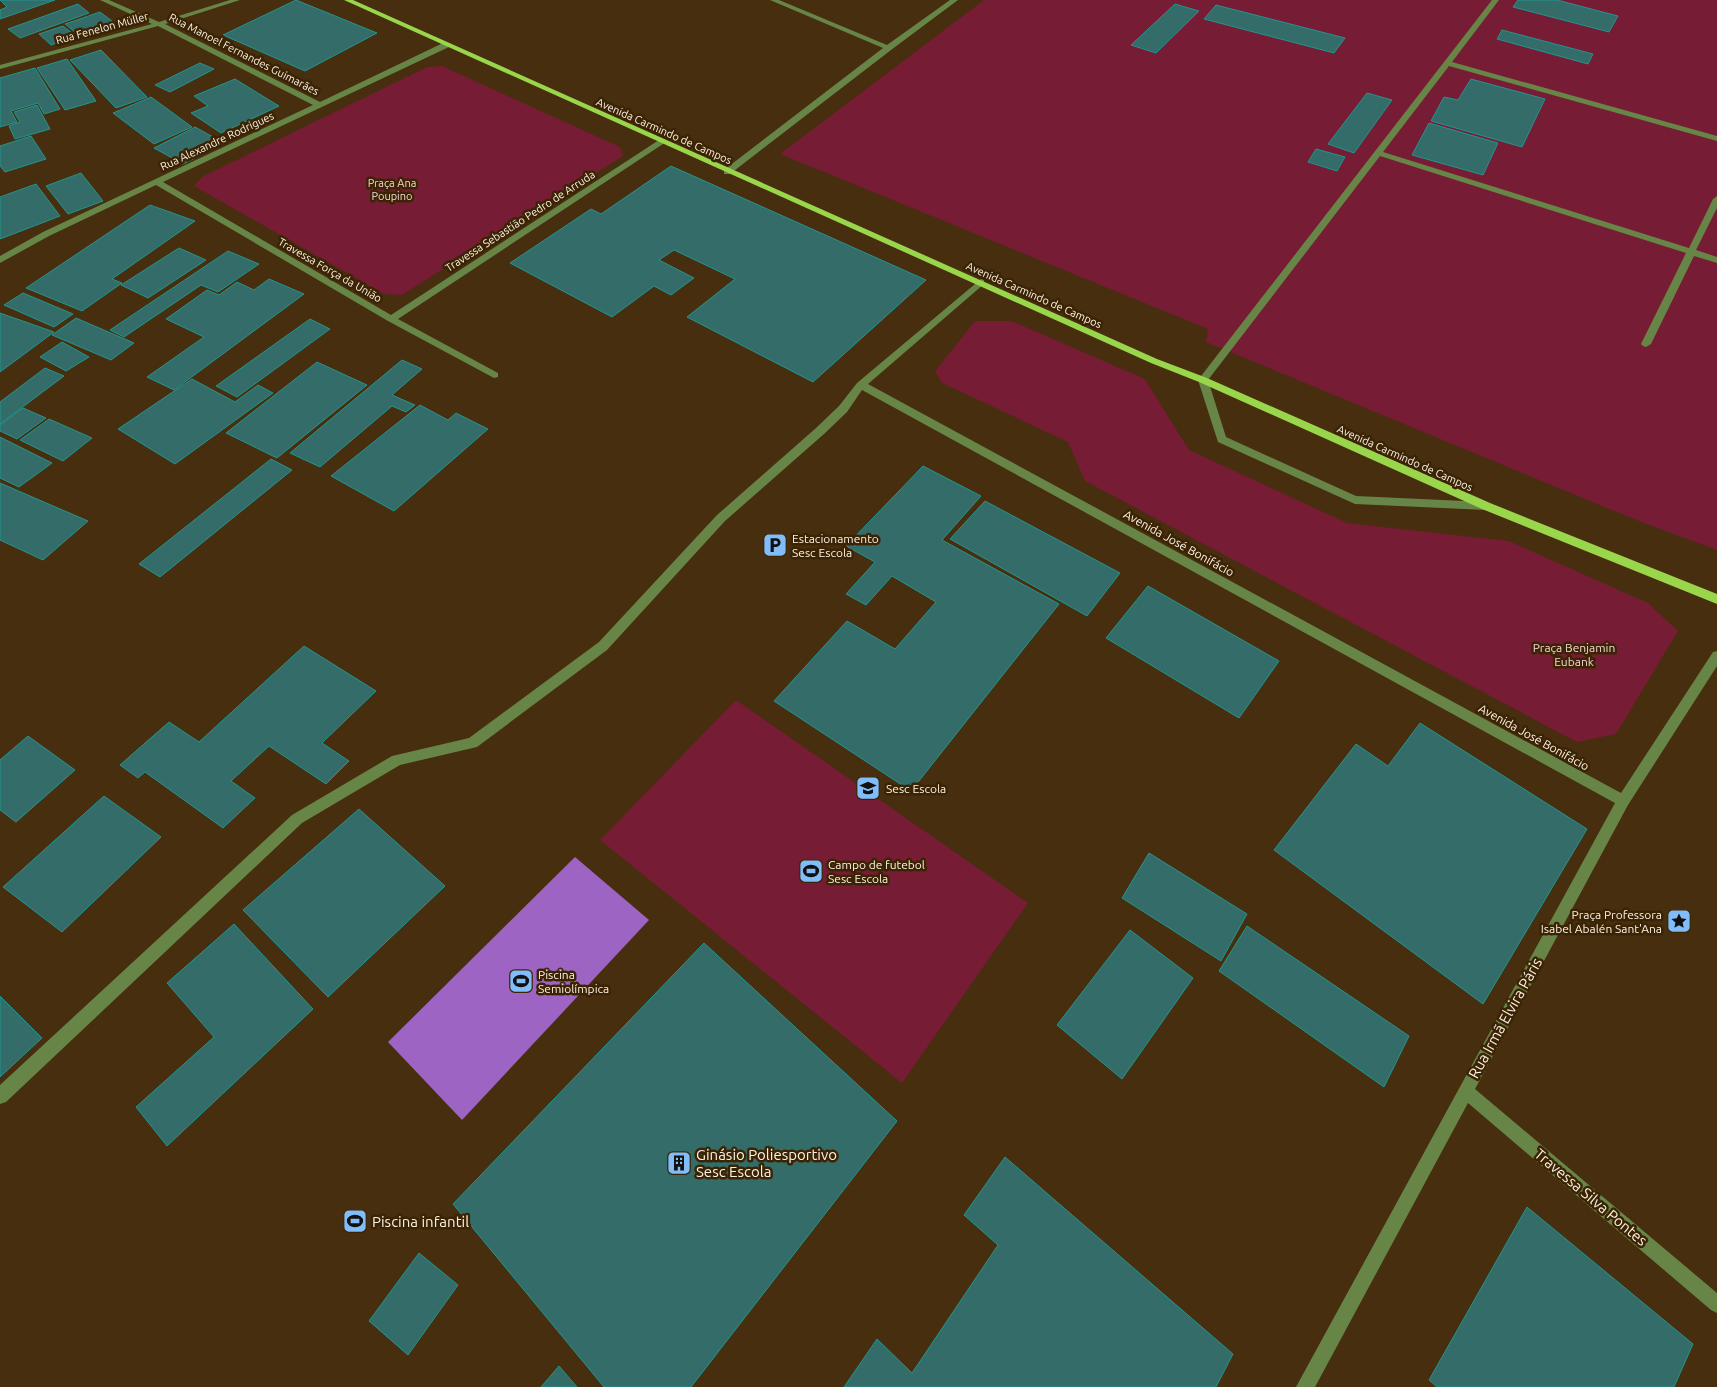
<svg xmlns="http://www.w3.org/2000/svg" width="1717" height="1387" font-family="Ubuntu,sans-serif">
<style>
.green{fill:#761c34}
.water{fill:#9d64c4}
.building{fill:#336c68;stroke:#23958f}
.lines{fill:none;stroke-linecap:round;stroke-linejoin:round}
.minor{fill:#678547;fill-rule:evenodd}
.major{fill:#99d64c;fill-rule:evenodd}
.labels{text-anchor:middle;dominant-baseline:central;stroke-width:5;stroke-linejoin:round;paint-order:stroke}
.far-street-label{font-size:11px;fill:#fcf1e5;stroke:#3b2403}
.far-park-label{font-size:11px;fill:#f4d4d7;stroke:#3b2403}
.poi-label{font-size:12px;fill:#fcf1e5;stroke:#3b2403;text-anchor:start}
.street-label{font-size:12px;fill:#fcf1e5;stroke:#3b2403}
.park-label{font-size:12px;fill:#f4d4d7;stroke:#3b2403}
.near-street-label{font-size:15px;fill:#fcf1e5;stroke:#3b2403}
.near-poi-label{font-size:15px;fill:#fcf1e5;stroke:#3b2403;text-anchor:start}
</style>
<rect width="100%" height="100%" fill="#462e0e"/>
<path class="green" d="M 984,0 L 1717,0 L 1717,550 L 1636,520 L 1206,342 L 1208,329 L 780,154 Z
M 442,66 L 620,147 L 623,156 L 402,295 L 384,294 L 194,186 L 202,177 L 427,67 Z
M 975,321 L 1012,321 L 1145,379 L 1189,450 L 1347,523 L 1509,541 L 1648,603 L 1678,631 L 1616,734 L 1577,742 L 1085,481 L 1068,442 L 942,383 L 935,371 Z
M 736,700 L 1028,903 L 902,1083 L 600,840 Z"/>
<path class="water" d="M 575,857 L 649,920 L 462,1120 L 388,1042 Z"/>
<path class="building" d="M 0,0 L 55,0 L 0,19 L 0,10 L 7,7 Z
M 296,0 L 377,33 L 305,71 L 223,35 Z
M 1518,0 L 1557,0 L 1618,16 L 1609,32 L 1513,7 Z
M 78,4 L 89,13 L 20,38 L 8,29 Z
M 1175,4 L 1199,11 L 1156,53 L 1131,45 Z
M 1216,5 L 1345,38 L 1334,53 L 1204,19 Z
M 100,12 L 116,24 L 81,37 L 65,24 Z
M 63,26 L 76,36 L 51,45 L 39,34 Z
M 1502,30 L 1593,54 L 1588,64 L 1497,39 Z
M 101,50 L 147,97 L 116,108 L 70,60 Z
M 67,59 L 96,101 L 65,110 L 37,68 Z
M 200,63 L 214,69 L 170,92 L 155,85 Z
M 35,68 L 60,109 L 44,114 L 38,103 L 11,111 L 17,122 L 0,127 L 0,78 Z
M 235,79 L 279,106 L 221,133 L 191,113 L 208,106 L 194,96 Z
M 1471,79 L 1545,99 L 1522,147 L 1431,121 L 1444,97 L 1458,100 Z
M 1367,93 L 1392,100 L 1354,153 L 1328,144 Z
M 151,97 L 192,127 L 154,144 L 113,113 Z
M 37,105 L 50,129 L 15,139 L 9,126 L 20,122 L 14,112 Z
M 1429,123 L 1498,143 L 1483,175 L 1412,155 Z
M 195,127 L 224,143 L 183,164 L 154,148 Z
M 31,136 L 46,159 L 5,172 L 0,166 L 0,146 Z
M 1316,149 L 1345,157 L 1337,171 L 1308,162 Z
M 671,166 L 926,280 L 813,382 L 687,317 L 735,279 L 674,250 L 659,260 L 694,278 L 671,295 L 654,286 L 612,317 L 510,263 L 591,209 L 601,214 Z
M 81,173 L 103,201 L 68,214 L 46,186 Z
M 36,184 L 60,216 L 0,239 L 0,197 Z
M 150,205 L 195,221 L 112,279 L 122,283 L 82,311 L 26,288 Z
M 179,248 L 206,260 L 148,298 L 121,285 Z
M 228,251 L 259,264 L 218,292 L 201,285 L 124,337 L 110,330 Z
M 269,279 L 304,294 L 174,390 L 147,377 L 204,337 L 166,319 L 207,290 L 219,295 L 237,282 L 254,290 Z
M 23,293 L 73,314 L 54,327 L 4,305 Z
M 0,313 L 54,332 L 0,372 Z
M 76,318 L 134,343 L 111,360 L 52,335 Z
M 310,319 L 330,329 L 237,397 L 216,386 Z
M 62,342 L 89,357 L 66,371 L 40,357 Z
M 402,360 L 422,369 L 392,395 L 415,405 L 406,412 L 392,406 L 320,467 L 290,453 Z
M 317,362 L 367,385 L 277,458 L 226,433 Z
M 45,368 L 64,376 L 0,424 L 0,402 Z
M 192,379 L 235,402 L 258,385 L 273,393 L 175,464 L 118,429 Z
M 420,405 L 448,420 L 456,413 L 488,429 L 394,511 L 331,476 Z
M 23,408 L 46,418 L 17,439 L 0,431 L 0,425 Z
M 49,419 L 92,438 L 63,461 L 20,440 Z
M 0,437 L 52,463 L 19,487 L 0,478 Z
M 271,459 L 292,470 L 160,577 L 139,564 Z
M 923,466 L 981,496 L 942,540 L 1059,604 L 911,791 L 774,701 L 847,621 L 895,649 L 936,602 L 892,576 L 866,605 L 846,594 L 875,562 L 846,546 Z
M 0,483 L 88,521 L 43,560 L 0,540 Z
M 985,501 L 1120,573 L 1087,616 L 950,539 Z
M 1148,586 L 1279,661 L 1239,718 L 1106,638 Z
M 304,646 L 376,691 L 322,743 L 349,761 L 326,784 L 269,746 L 231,781 L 255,798 L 223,828 L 145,772 L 138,778 L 120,765 L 169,722 L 199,742 Z
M 1420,723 L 1587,829 L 1483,1004 L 1274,850 L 1356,744 L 1388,766 Z
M 28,736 L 75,770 L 16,822 L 0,810 L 0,760 Z
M 104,796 L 161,837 L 62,932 L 3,887 Z
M 359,809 L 445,886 L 328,997 L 243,910 Z
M 1149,853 L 1247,914 L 1221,961 L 1122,898 Z
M 234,924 L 313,1009 L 167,1146 L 136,1107 L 214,1037 L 167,983 Z
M 1247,926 L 1409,1036 L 1384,1087 L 1219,971 Z
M 1130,930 L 1193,978 L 1122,1079 L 1057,1025 Z
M 704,943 L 897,1121 L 691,1387 L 604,1387 L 453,1204 Z
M 0,996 L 42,1038 L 0,1077 Z
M 1005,1157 L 1233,1354 L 1216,1387 L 844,1387 L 877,1339 L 912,1373 L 998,1245 L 964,1215 Z
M 1527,1207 L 1693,1344 L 1674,1387 L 1437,1387 L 1429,1380 Z
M 419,1253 L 458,1285 L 408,1355 L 369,1321 Z
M 559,1366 L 577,1387 L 541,1387 Z"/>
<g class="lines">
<path class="minor" d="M 100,0 L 109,0 L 159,22 L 230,0 L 240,0 L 165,24 L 320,102 L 443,43 L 449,43 L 449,47 L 163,182 L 391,315 L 659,140 L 666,142 L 398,319 L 498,373 L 498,377 L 494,378 L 388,321 L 156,185 L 49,236 L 0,263 L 0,256 L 43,232 L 313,105 L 158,26 L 0,69 L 0,65 L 152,24 Z
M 770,0 L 779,0 L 887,45 L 950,0 L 958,0 L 891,50 L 730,174 L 724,174 L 724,170 L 883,48 Z
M 1492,0 L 1499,0 L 1452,62 L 1717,136 L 1717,141 L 1449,66 L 1383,152 L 1689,248 L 1713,199 L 1717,196 L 1717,208 L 1696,250 L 1717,257 L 1717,263 L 1694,256 L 1651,344 L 1646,347 L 1643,346 L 1641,344 L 1686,253 L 1380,156 L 1208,380 L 1226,437 L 1356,496 L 1486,502 L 1492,506 L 1486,510 L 1355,504 L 1218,442 L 1198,380 Z
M 981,279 L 984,280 L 984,284 L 868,384 L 1621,793 L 1713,652 L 1717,651 L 1717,666 L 1628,805 L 1475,1089 L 1717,1293 L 1717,1313 L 1711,1310 L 1468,1103 L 1315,1387 L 1296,1387 L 1615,803 L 862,390 L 847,412 L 824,434 L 725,521 L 607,650 L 477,747 L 400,765 L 302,823 L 6,1102 L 0,1104 L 0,1085 L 292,815 L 392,756 L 469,738 L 599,642 L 717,515 L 816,428 L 839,406 L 857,383 Z"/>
<path class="major" d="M 344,0 L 353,0 L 1157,359 L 1207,378 L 1490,503 L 1717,594 L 1717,604 L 1482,509 L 1199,382 L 1151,363 Z"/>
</g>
<defs>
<g id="parking-square" transform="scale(1.25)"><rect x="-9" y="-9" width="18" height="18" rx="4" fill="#81bdfa" stroke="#3b2403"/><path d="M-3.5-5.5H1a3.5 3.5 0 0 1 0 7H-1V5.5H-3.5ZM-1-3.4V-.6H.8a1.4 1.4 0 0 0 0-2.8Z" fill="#111"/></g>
<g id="school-square" transform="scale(1.25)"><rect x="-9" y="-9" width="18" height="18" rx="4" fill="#81bdfa" stroke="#3b2403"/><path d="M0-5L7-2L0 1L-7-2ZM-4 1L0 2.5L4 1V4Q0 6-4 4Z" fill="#111"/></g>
<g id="stadium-square" transform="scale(1.25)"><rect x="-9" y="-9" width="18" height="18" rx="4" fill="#81bdfa" stroke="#3b2403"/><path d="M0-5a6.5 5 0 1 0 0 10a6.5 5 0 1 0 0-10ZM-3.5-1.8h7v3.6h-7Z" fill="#111"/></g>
<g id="sight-square" transform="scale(1.25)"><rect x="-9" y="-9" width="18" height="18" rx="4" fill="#81bdfa" stroke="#3b2403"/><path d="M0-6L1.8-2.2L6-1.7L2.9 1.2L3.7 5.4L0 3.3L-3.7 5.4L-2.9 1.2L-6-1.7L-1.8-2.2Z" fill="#111"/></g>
<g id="building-square" transform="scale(1.25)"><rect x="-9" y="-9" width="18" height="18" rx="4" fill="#81bdfa" stroke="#3b2403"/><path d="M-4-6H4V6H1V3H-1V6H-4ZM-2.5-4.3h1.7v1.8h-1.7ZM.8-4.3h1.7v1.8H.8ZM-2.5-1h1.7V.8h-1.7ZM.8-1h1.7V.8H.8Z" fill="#111"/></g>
</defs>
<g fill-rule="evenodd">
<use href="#parking-square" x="775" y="545"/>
<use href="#school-square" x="868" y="788"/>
<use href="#stadium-square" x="811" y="871"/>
<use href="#sight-square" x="1679" y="921"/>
<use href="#stadium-square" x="521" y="981"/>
<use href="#building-square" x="679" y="1163"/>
<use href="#stadium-square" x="355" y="1221"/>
</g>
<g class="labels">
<g class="far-street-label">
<text transform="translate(102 28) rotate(-15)">Rua Fenelon Müller</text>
<text transform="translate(244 54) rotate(27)">Rua Manoel Fernandes Guimarães</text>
<text transform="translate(664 131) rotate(24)">Avenida Carmindo de Campos</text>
<text transform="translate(217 141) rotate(-25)">Rua Alexandre Rodrigues</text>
<text transform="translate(520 221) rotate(-33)">Travessa Sebastião Pedro de Arruda</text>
<text transform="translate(330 270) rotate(30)">Travessa Força da União</text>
<text transform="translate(1034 295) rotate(24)">Avenida Carmindo de Campos</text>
<text transform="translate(1405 458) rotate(24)">Avenida Carmindo de Campos</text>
</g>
<g class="far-park-label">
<text x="392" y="183">Praça Ana<tspan x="392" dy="13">Poupino</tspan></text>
</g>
<g class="poi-label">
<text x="792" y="538">Estacionamento<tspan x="792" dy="14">Sesc Escola</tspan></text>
<text x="886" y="788">Sesc Escola</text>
<text x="828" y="864">Campo de futebol<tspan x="828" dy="14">Sesc Escola</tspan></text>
<text x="1662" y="914" text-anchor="end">Praça Professora<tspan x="1662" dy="14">Isabel Abalén Sant'Ana</tspan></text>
<text x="538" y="974">Piscina<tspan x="538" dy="14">Semiolímpica</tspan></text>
</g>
<g class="street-label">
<text transform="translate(1179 543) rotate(29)">Avenida José Bonifácio</text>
<text transform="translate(1534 737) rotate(29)">Avenida José Bonifácio</text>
</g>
<g class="park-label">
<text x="1574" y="647">Praça Benjamin<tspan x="1574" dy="14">Eubank</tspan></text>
</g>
<g class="near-street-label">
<text transform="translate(1505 1018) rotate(-61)">Rua Irmã Elvira Páris</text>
<text transform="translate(1591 1197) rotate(40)">Travessa Silva Pontes</text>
</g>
<g class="near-poi-label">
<text x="696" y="1154">Ginásio Poliesportivo<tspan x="696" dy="17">Sesc Escola</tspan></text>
<text x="372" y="1221">Piscina infantil</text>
</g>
</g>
</svg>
